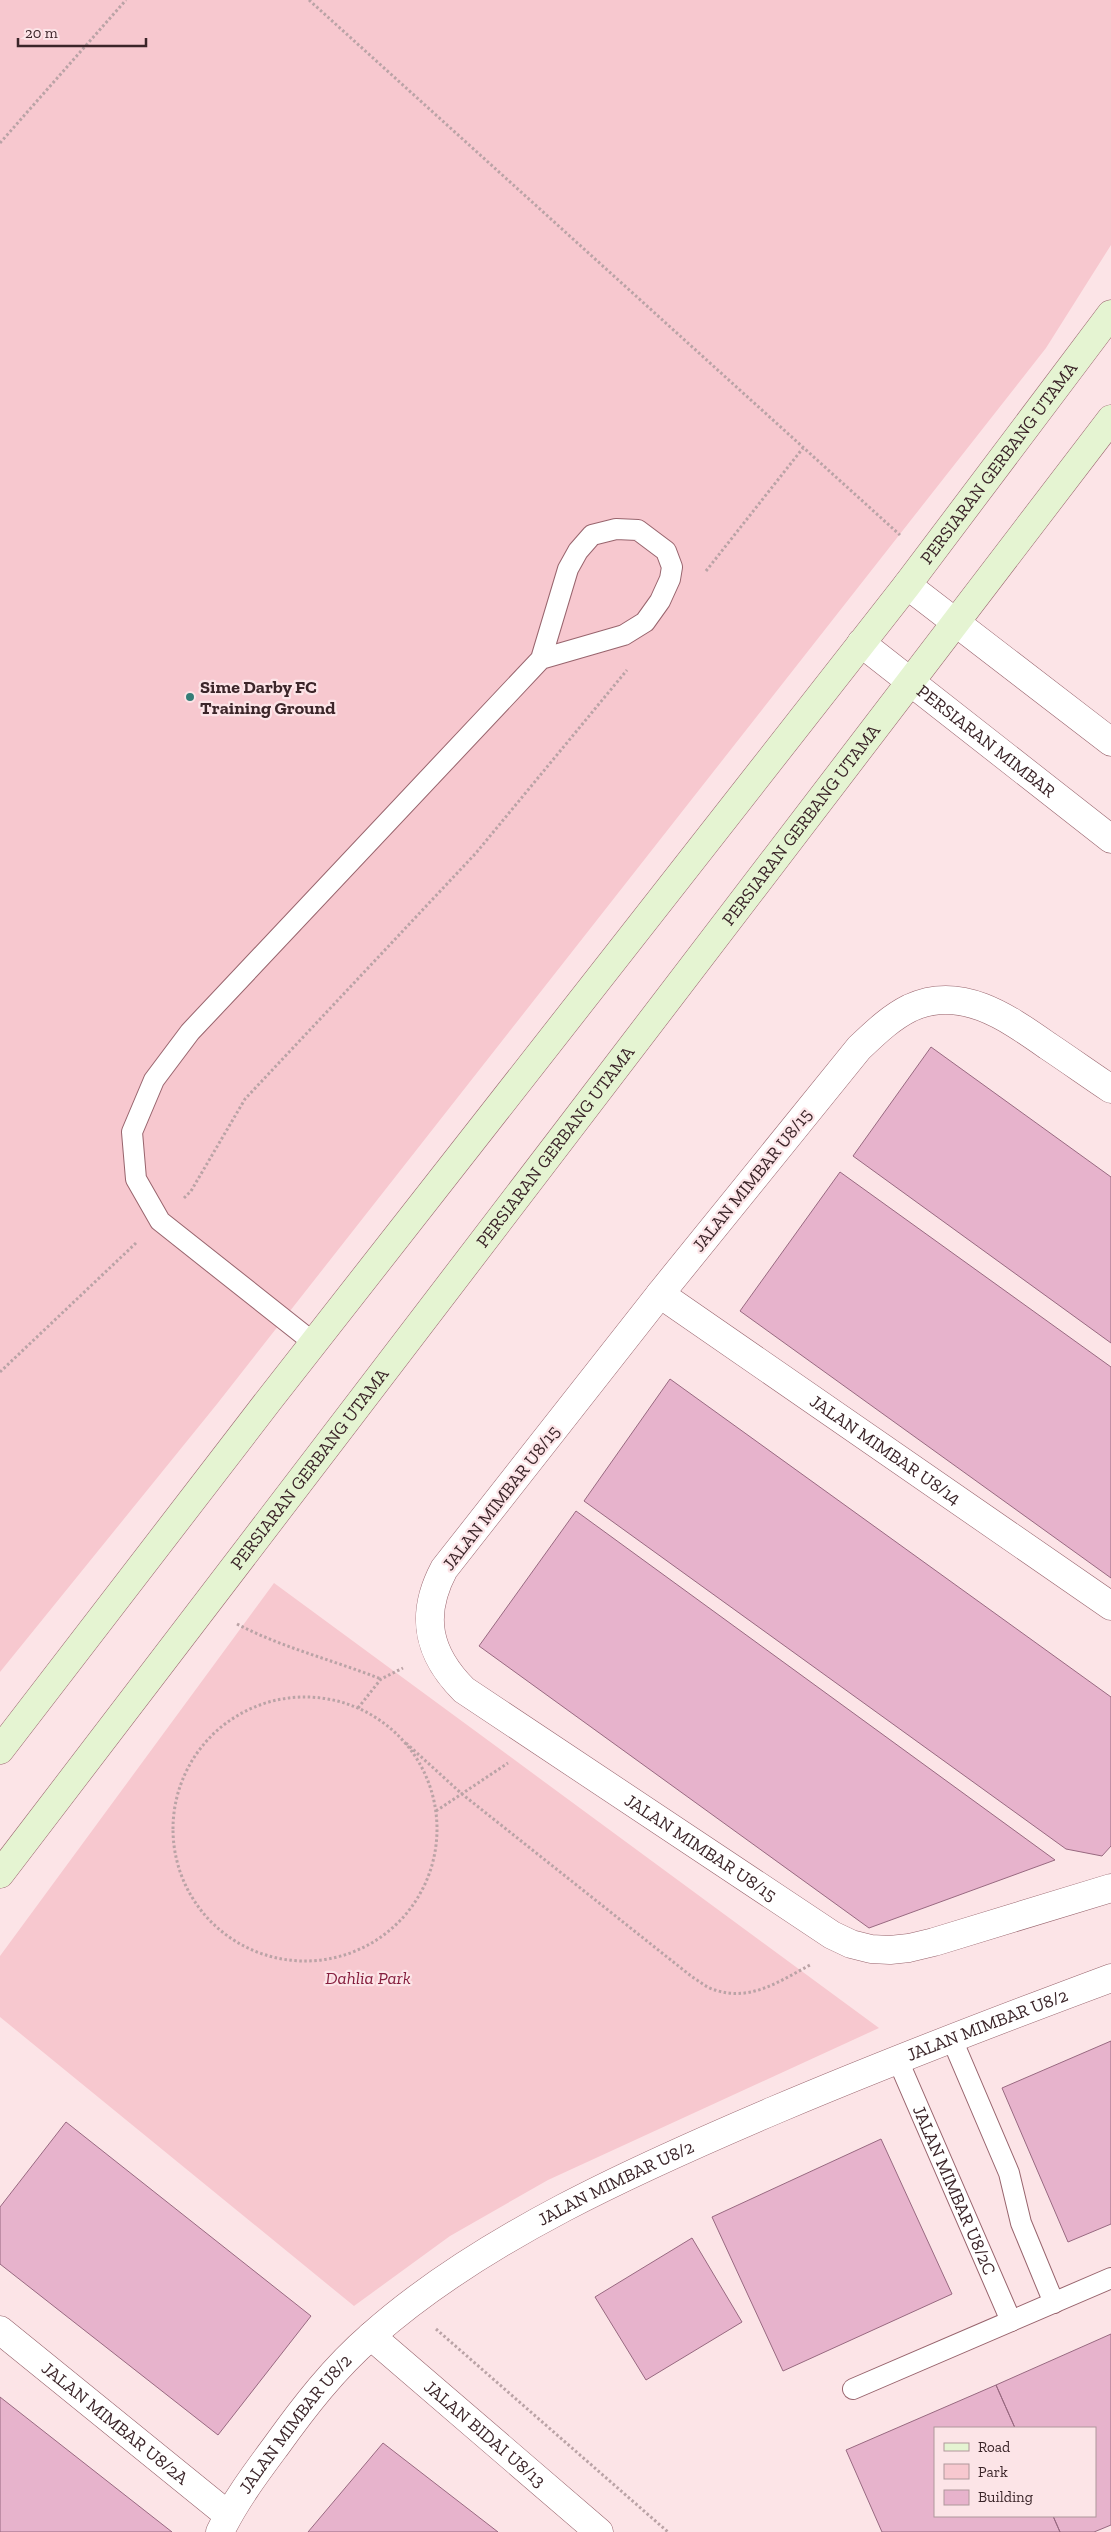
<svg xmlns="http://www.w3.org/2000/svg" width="1111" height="2532" font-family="'Zilla Slab',serif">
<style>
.green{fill:#f7c8cf}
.building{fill:#e7b3cc;stroke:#986980}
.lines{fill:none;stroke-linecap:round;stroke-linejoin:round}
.service-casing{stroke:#98646d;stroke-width:22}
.minor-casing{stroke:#98646d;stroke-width:29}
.tertiary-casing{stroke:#98646d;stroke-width:29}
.secondary-casing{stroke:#98646d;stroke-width:29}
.path{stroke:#baa3a6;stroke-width:3;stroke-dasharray:2.5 2.5;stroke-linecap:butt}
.service{stroke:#fff;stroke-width:20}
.minor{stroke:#fff;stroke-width:28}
.tertiary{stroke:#fff;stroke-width:28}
.secondary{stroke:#e5f4d2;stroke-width:28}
.poi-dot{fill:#357d77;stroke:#fce4e7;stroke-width:2}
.labels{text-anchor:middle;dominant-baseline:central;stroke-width:4.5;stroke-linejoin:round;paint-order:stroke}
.street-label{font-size:18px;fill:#3b2529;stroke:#fce4e7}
.poi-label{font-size:18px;font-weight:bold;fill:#3b2529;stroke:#fce4e7;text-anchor:start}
.park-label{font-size:18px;font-style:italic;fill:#851d3d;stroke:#fce4e7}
</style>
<rect width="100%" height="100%" fill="#fce4e7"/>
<path class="green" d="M 0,0 L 1111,0 L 1111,245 L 1046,348 L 217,1404 L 0,1672 Z
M 274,1583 L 879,2028 L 548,2180 L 450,2236 L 354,2306 L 0,2017 L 0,1956 Z"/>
<path class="building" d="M 931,1047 L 1111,1177 L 1111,1343 L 853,1156 Z
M 840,1172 L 1111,1367 L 1111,1578 L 740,1311 Z
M 670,1379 L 1111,1697 L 1111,1846 L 1102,1856 L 1066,1849 L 584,1501 Z
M 576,1511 L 1055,1860 L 869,1928 L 479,1646 Z
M 1111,2041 L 1111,2224 L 1068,2242 L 1002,2088 Z
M 66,2122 L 311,2316 L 218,2435 L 0,2264 L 0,2207 Z
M 881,2139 L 952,2294 L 783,2371 L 712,2217 Z
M 692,2238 L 742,2322 L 646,2380 L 595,2297 Z
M 1111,2334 L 1111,2525 L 1094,2532 L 1060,2532 L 1053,2516 L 1095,2516 L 1095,2428 L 1015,2428 L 996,2385 Z
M 996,2385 L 1015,2428 L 935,2428 L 935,2516 L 1053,2516 L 1060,2532 L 882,2532 L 846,2450 Z
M 0,2397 L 172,2532 L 0,2532 Z
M 383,2443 L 498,2532 L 308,2532 Z"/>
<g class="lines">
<g class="service-casing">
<g id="service">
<path d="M 314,1343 L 160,1221 L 136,1179 L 132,1132 L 154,1080 L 190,1032 L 541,659 L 568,569 L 578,551 L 592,535 L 616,529 L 638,530 L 666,551 L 672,567 L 670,579 L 660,601 L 645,622 L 624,635 L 541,659"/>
<path d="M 951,2037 L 1009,2173 L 1021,2223 L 1054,2303"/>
<path id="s1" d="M 897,2058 L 1011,2321"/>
<path d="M 853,2389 L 1111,2278"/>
</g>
</g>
<g class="minor-casing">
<g id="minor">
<path id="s2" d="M 1111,1089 C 1090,1075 1069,1060 1048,1046 C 1008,1018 961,984 910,1008 C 890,1018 875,1033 859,1048 L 660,1294 L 444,1569 C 419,1616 428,1654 464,1690 L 832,1935 L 851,1944 L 871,1949 L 890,1950 L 909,1948 L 934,1942 L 1111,1888"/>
<path id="s3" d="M 660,1294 L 1111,1606"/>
<path id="s4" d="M 0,2330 L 228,2515"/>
<path id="s5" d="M 371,2336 L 599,2532"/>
</g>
</g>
<g class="tertiary-casing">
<g id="tertiary">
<path d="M 907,585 L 1111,742"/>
<path id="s6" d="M 861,643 L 1111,839"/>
<path id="s7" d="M 220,2532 C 235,2501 256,2473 276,2446 C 304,2407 334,2368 371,2336 C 481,2238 639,2168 775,2110 C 886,2063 998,2020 1111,1978"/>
</g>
</g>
<g class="secondary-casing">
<g id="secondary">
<path id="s8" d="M 0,1750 L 269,1400 L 907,585 L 1111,314"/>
<path id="s9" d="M 0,1874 L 1111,419"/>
</g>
</g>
<path class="path" d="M 309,0 L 900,535
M 0,143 L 126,0
M 706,571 L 803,448
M 184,1198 L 191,1191 L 245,1099 L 476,853 L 627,670
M 0,1372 L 136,1243
M 237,1624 C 283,1648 333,1660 381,1679
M173 1829a132 132 0 1 1 264 0a132 132 0 1 1-264 0Z
M 358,1708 L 381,1679 L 403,1668
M 406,1743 L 462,1794 L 691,1976 C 699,1981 707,1988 715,1990 C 750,2002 780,1981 810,1965
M 436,1811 L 508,1763
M 436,2329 L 668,2532"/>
<use href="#service" class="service"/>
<use href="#minor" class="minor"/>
<use href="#tertiary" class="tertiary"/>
<use href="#secondary" class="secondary"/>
</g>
<circle class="poi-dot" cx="190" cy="697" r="5"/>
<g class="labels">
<g class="street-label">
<text stroke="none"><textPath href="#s8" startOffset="1629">PERSIARAN GERBANG UTAMA</textPath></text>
<text stroke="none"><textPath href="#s6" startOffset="159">PERSIARAN MIMBAR</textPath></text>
<text stroke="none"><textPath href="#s9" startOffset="1320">PERSIARAN GERBANG UTAMA</textPath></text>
<text stroke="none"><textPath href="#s9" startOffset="915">PERSIARAN GERBANG UTAMA</textPath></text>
<text transform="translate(752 1180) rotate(-51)">JALAN MIMBAR U8/15</text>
<text stroke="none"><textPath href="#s3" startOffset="274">JALAN MIMBAR U8/14</textPath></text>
<text stroke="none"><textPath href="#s9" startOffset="510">PERSIARAN GERBANG UTAMA</textPath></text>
<text transform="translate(501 1498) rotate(-52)">JALAN MIMBAR U8/15</text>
<text stroke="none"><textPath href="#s2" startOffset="1376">JALAN MIMBAR U8/15</textPath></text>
<text stroke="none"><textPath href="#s7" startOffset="942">JALAN MIMBAR U8/2</textPath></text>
<text stroke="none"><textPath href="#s7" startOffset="538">JALAN MIMBAR U8/2</textPath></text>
<text stroke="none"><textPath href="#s1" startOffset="144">JALAN MIMBAR U8/2C</textPath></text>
<text stroke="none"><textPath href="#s4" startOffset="148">JALAN MIMBAR U8/2A</textPath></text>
<text stroke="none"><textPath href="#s7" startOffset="132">JALAN MIMBAR U8/2</textPath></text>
<text stroke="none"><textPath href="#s5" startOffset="150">JALAN BIDAI U8/13</textPath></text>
</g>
<g class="poi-label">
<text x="200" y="687">Sime Darby FC<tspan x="200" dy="21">Training Ground</tspan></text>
</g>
<g class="park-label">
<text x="368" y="1978">Dahlia Park</text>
</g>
</g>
<rect x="934" y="2427" width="162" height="90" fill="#fce4e7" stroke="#af989b"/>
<rect x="944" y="2443" width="25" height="8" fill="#e5f4d2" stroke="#af989b"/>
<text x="978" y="2452" font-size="15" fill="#3b2529">Road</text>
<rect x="944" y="2464" width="25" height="15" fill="#f7c8cf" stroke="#af989b"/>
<text x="978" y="2477" font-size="15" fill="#3b2529">Park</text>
<rect x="944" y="2490" width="25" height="15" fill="#e7b3cc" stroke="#af989b"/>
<text x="978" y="2502" font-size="15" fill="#3b2529">Building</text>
<path d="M18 38v8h128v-8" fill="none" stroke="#3b2529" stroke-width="2.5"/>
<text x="25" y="38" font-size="15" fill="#3b2529" stroke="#fce4e7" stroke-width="4" paint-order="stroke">20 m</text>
</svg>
